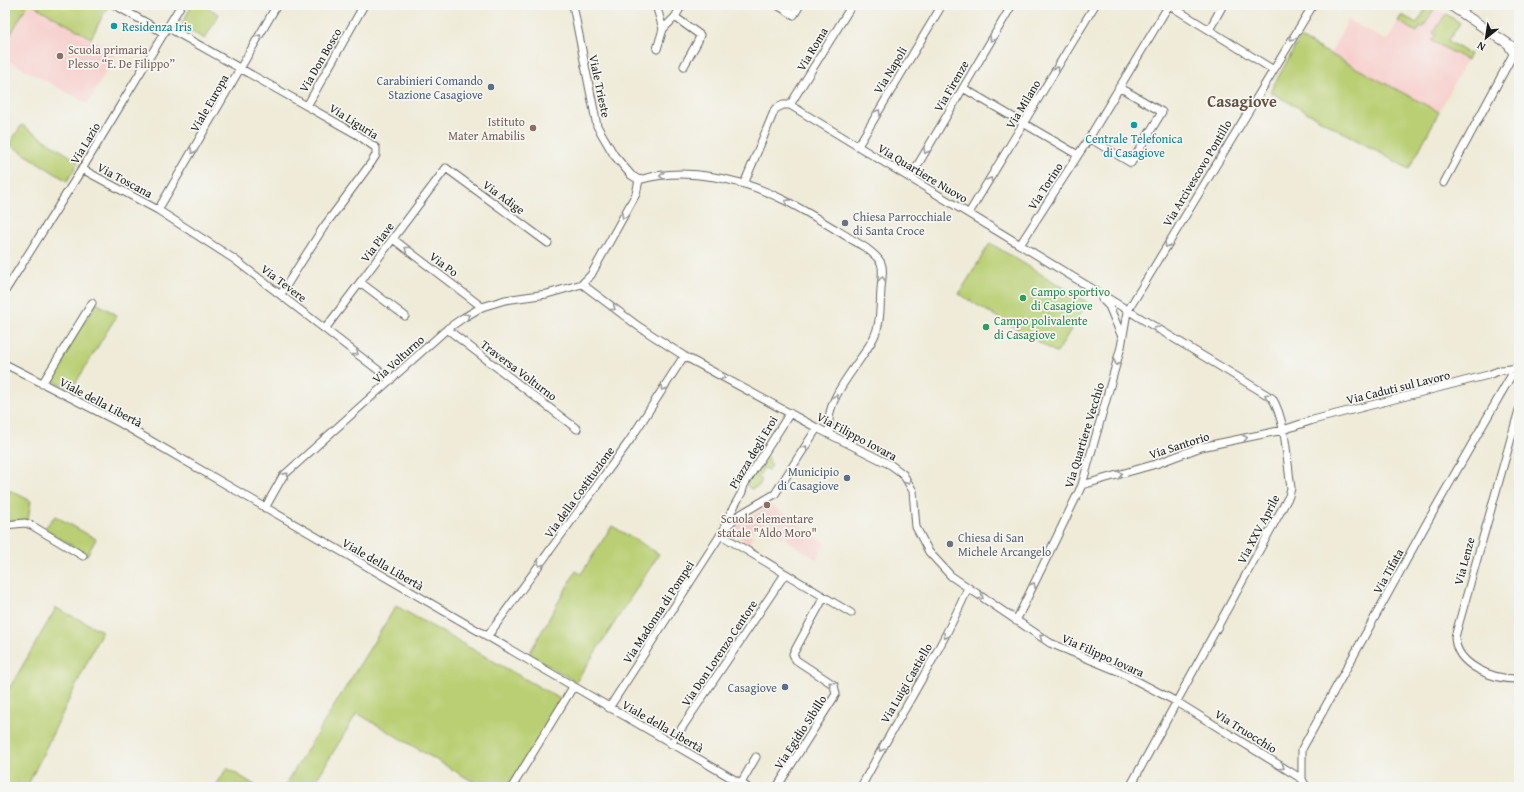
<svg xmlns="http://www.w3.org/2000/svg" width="1524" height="792" font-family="'Gentium Book Plus',serif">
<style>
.built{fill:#f7d0cd}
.green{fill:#bacf73;stroke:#6b7648}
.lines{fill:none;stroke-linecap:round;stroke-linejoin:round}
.minor-casing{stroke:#66645e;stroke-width:9}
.major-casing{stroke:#66645e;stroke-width:11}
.minor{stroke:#fff;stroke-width:7}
.major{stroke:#fff;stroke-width:9}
.oneway{stroke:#999}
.culture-dot{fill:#0f9aa8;stroke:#f6f6f2;stroke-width:1.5}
.education-dot{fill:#8d6e63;stroke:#f6f6f2;stroke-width:1.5}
.service-dot{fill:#5c6f8a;stroke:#f6f6f2;stroke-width:1.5}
.worship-dot{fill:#6b7280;stroke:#f6f6f2;stroke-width:1.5}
.leisure-dot{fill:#2e9e5b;stroke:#f6f6f2;stroke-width:1.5}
.labels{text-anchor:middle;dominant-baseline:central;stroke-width:3.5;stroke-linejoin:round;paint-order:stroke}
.culture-label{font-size:12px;fill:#0d838f;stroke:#f6f6f2;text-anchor:start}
.education-label{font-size:12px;fill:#785e54;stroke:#f6f6f2;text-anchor:start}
.street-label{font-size:12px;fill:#1c1c1c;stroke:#f6f6f2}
.service-label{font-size:12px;fill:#4e5e75;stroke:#f6f6f2;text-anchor:end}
.worship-label{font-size:12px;fill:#5b616d;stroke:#f6f6f2;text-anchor:start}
.leisure-label{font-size:12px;fill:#27864d;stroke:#f6f6f2;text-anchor:start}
.district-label{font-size:16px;font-weight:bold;fill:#665143;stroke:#f6f6f2}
</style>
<rect width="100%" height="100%" fill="#f6f6f2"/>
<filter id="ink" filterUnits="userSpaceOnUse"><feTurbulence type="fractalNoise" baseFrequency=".025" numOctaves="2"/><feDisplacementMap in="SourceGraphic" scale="8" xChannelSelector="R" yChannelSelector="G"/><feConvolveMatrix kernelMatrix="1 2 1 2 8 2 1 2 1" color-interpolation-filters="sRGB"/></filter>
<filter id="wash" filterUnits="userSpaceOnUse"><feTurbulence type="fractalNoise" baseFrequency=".012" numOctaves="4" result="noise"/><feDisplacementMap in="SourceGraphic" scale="16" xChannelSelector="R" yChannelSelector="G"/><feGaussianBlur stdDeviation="0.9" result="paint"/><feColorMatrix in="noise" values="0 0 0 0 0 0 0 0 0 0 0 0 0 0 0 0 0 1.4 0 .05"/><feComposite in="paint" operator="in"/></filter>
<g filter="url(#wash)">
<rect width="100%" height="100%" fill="#efebd8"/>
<path class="built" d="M 27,5 L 33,5 L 116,53 L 88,104 L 5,59 L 5,45 Z
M 1428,5 L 1431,5 L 1460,23 L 1448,41 L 1470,54 L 1439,112 L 1330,54 L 1348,20 L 1387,41 L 1402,15 L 1417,23 Z
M 771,505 L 790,517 L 788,519 L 826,543 L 816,559 L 785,539 L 787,534 L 779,537 L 767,528 L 768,522 L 748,533 L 753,537 L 748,543 L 742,540 L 735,527 Z"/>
<path class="green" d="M 5,5 L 27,5 L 5,45 Z
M 33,5 L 106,5 L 108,6 L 91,38 Z
M 192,5 L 203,5 L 219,14 L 205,39 L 181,26 Z
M 1428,5 L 1435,7 L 1423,28 L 1420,27 L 1417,32 L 1398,21 L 1402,15 L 1417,23 Z
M 1446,14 L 1460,23 L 1448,41 L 1470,54 L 1467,60 L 1432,41 L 1436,35 L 1433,33 Z
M 1300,38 L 1439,112 L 1409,169 L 1270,92 Z
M 22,125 L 79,162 L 67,181 L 9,144 Z
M 990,243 L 1087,302 L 1057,353 L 959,294 Z
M 96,303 L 117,315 L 72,389 L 49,379 Z
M 765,455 L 770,459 L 769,461 L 772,465 L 769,470 L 764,468 L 758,477 L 762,480 L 759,486 L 751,489 L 746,485 Z
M 5,488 L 31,501 L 28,520 L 5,522 Z
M 55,516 L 96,539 L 87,555 L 44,529 Z
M 612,526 L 659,554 L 576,682 L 529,654 L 576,571 L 581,574 Z
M 396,606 L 564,701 L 512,787 L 482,787 L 357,713 L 312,787 L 284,787 Z
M 56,608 L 102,631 L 27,787 L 5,787 L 5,696 Z
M 227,768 L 258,787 L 215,787 Z"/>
</g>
<g filter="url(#ink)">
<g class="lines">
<g class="minor-casing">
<path id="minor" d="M 115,5 L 164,33
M 573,5 L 597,126 L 614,155 L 631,175 L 639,180
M 656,5 L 663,29
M 777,5 L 794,15 L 800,5
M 1169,5 L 1272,69
M 675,17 L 700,35 L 698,41 L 684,66
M 167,27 L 358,135 L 376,148 L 376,155 L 371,163 L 323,228 L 281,294
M 1209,30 L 1223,5
M 657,49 L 663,29 L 675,17 L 682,5
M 963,88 L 1078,155
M 790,105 L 852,5
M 307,106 L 364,5
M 1089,138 L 1131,163 L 1162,112 L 1119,87
M 858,146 L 942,5
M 82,169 L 158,210 L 234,259 L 391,380
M 910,178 L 1012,5
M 639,180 C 685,166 743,179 784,200 C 812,214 839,232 866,248 C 886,263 883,265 881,289 C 880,305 881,323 874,337 C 861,364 819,402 831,434
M 1444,183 L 1516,49
M 744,184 L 775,109 L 783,105 L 790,105 L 1272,398 C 1286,420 1287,462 1291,488 L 1289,496 L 1130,787
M 158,210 L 277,5
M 969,213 L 1095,5
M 393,239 L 482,307
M 1020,245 L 1089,138 L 1169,5
M 360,282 L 405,316
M 582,284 L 638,326 L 684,356 L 817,428 L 891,465 L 903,474 L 913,491 L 916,527 L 929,552 L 951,576 L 1050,643 L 1118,671 L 1177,702 L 1302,779
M 582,284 L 591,275 L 636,194 L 639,180
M 5,291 L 82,169 L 181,5
M 1102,299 L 1109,306 L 1122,337
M 325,329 L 446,168 L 548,243
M 447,329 L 577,429
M 5,364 L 120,423 L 747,787
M 1518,376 L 1519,375
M 42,384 L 92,303
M 1519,410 L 1455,637 C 1456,666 1494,680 1519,679
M 790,413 L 744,485 L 742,492 L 725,523 L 725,528 L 736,517 L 775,494 L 817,428
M 1082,485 L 1156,464 L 1201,447 L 1283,430 L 1313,420 L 1488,375 L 1501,370 L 1519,368
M 265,508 L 283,476 L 447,329 L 463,318 L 482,307 L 505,300 L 547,294 L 582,284
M 5,525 L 25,523 L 31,525 L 83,556
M 721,535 L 851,613
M 1016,621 L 1082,485 L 1121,347 L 1127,312 L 1313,5
M 487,637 L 630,440 L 684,356
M 5,684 L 6,685
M 609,708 L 725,528
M 671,744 L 785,574
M 741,783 L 756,757
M 512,787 L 573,687
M 777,787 L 836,694 L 834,685 L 796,660 L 793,654 L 824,597
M 861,787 C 896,721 938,657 968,588
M 1306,787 L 1302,779 L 1302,749 L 1429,519 L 1511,376 L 1511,370"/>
</g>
<g class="major-casing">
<path id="major" d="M 1450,5 L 1519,51
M 1510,47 L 1519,61"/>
</g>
<use href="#minor" class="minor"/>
<use href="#major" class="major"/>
</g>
<defs><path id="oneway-chevron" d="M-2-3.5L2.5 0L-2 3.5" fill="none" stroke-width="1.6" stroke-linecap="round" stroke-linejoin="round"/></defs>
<g class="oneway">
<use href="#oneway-chevron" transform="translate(259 37) rotate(-61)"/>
<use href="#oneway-chevron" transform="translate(1292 38) rotate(122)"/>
<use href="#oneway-chevron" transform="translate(992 39) rotate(121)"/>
<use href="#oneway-chevron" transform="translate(1057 69) rotate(-59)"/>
<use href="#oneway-chevron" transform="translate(878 112) rotate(-59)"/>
<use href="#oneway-chevron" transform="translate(193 151) rotate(120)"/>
<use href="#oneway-chevron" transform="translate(926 151) rotate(120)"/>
<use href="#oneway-chevron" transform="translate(662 176) rotate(176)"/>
<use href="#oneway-chevron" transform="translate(990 180) rotate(-59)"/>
<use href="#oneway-chevron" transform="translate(787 202) rotate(-152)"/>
<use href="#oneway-chevron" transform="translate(624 216) rotate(119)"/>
<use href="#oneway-chevron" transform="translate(1167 245) rotate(121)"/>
<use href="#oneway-chevron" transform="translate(407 249) rotate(-143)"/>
<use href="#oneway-chevron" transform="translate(882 279) rotate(-86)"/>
<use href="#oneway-chevron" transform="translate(613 308) rotate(36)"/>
<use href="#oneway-chevron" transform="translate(467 316) rotate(-30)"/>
<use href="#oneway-chevron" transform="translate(1156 329) rotate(-149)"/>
<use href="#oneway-chevron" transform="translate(356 353) rotate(37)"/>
<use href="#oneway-chevron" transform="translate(1117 363) rotate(106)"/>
<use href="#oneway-chevron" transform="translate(723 377) rotate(28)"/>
<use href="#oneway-chevron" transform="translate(663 388) rotate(122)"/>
<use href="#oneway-chevron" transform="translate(1267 396) rotate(-146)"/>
<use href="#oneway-chevron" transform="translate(836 397) rotate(-69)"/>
<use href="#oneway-chevron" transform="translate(1245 438) rotate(-12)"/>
<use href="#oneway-chevron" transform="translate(805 448) rotate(-58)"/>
<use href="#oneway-chevron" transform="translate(1120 474) rotate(-16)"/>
<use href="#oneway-chevron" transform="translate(286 475) rotate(-48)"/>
<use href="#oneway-chevron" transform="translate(908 482) rotate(58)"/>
<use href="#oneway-chevron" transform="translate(540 564) rotate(126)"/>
<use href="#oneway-chevron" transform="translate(1033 585) rotate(-64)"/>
<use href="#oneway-chevron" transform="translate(981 597) rotate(34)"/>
<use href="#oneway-chevron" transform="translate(946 636) rotate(120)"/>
<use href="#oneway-chevron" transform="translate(1042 637) rotate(-146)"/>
<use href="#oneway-chevron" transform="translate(831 684) rotate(-138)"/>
<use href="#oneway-chevron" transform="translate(881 749) rotate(118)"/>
<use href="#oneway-chevron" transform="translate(1282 767) rotate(32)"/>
</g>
</g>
<g class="culture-dot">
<circle cx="114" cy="26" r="4"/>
<circle cx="1134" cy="125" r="4"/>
</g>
<g class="education-dot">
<circle cx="60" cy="56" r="4"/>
<circle cx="533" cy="128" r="4"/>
<circle cx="767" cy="505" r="4"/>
</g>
<g class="service-dot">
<circle cx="491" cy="87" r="4"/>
<circle cx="847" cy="478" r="4"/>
<circle cx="785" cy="687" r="4"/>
</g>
<g class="worship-dot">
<circle cx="845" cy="223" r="4"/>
<circle cx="950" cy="544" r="4"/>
</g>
<g class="leisure-dot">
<circle cx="1023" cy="298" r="4"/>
<circle cx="986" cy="327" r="4"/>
</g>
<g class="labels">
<g class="culture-label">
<text x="122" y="26">Residenza Iris</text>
<text x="1134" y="138" text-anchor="middle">Centrale Telefonica<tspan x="1134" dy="14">di Casagiove</tspan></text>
</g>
<g class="education-label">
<text x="68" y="49">Scuola primaria<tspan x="68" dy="14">Plesso “E. De Filippo”</tspan></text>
<text x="525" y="121" text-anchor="end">Istituto<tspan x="525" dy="14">Mater Amabilis</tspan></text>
<text x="767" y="518" text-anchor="middle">Scuola elementare<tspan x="767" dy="14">statale "Aldo Moro"</tspan></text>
</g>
<g class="street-label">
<text transform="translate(812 49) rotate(-59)">Via Roma</text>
<text transform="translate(320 60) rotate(-60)">Via Don Bosco</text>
<text transform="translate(890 70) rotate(-59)">Via Napoli</text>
<text transform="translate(600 86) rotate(78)">Viale Trieste</text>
<text transform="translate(951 86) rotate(-60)">Via Firenze</text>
<text transform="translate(209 103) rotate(-60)">Viale Europa</text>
<text transform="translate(1023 104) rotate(-59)">Via Milano</text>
<text transform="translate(354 121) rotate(32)">Via Liguria</text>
<text transform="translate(85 143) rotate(-59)">Via Lazio</text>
<text transform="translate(923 173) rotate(31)">Via Quartiere Nuovo</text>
<text transform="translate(1197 173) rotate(-59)">Via Arcivescovo Pontillo</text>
<text transform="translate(125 180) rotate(28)">Via Toscana</text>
<text transform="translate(1045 186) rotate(-57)">Via Torino</text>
<text transform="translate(504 197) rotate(36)">Via Adige</text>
<text transform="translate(377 242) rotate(-53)">Via Piave</text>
<text transform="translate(444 264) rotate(37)">Via Po</text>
<text transform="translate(284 283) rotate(37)">Via Tevere</text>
<text transform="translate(398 359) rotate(-42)">Via Volturno</text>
<text transform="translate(519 370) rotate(37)">Traversa Volturno</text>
<text transform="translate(1398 387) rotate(-14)">Via Caduti sul Lavoro</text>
<text transform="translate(101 402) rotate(28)">Viale della Libertà</text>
<text transform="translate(1084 435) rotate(-73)">Via Quartiere Vecchio</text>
<text transform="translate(857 436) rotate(28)">Via Filippo Iovara</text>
<text transform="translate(1179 445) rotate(-18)">Via Santorio</text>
<text transform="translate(753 452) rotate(-59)">Piazza degli Eroi</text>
<text transform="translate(579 492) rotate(-54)">Via della Costituzione</text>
<text transform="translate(1258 529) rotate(-62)">Via XXV Aprile</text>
<text transform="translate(1464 561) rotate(-75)">Via Lenze</text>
<text transform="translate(383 564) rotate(30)">Viale della Libertà</text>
<text transform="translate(1388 571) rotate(-61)">Via Tifata</text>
<text transform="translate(658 612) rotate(-57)">Via Madonna di Pompei</text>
<text transform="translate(719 653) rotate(-56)">Via Don Lorenzo Centore</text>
<text transform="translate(1103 655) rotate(24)">Via Filippo Iovara</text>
<text transform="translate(906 683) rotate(-60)">Via Luigi Castiello</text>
<text transform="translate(663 726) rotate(30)">Viale della Libertà</text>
<text transform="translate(1246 731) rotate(32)">Via Truocchio</text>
<text transform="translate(800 732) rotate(-57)">Via Egidio Sibillo</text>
</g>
<g class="service-label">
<text x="483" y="80">Carabinieri Comando<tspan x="483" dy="14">Stazione Casagiove</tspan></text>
<text x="839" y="471">Municipio<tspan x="839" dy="14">di Casagiove</tspan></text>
<text x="777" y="687">Casagiove</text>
</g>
<g class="worship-label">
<text x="853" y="216">Chiesa Parrocchiale<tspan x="853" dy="14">di Santa Croce</tspan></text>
<text x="958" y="537">Chiesa di San<tspan x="958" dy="14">Michele Arcangelo</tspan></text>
</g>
<g class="leisure-label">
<text x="1031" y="291">Campo sportivo<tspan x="1031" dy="14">di Casagiove</tspan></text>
<text x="994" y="320">Campo polivalente<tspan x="994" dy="14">di Casagiove</tspan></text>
</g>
<g class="district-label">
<text x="1242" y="101">Casagiove</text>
</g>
</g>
<rect width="1524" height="792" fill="none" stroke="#f6f6f2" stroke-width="20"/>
<g transform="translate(1486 38) rotate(210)" stroke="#f6f6f2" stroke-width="3" paint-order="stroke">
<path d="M0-3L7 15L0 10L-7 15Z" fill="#1c1c1c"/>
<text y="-6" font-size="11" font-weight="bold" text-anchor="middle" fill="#1c1c1c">N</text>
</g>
</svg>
